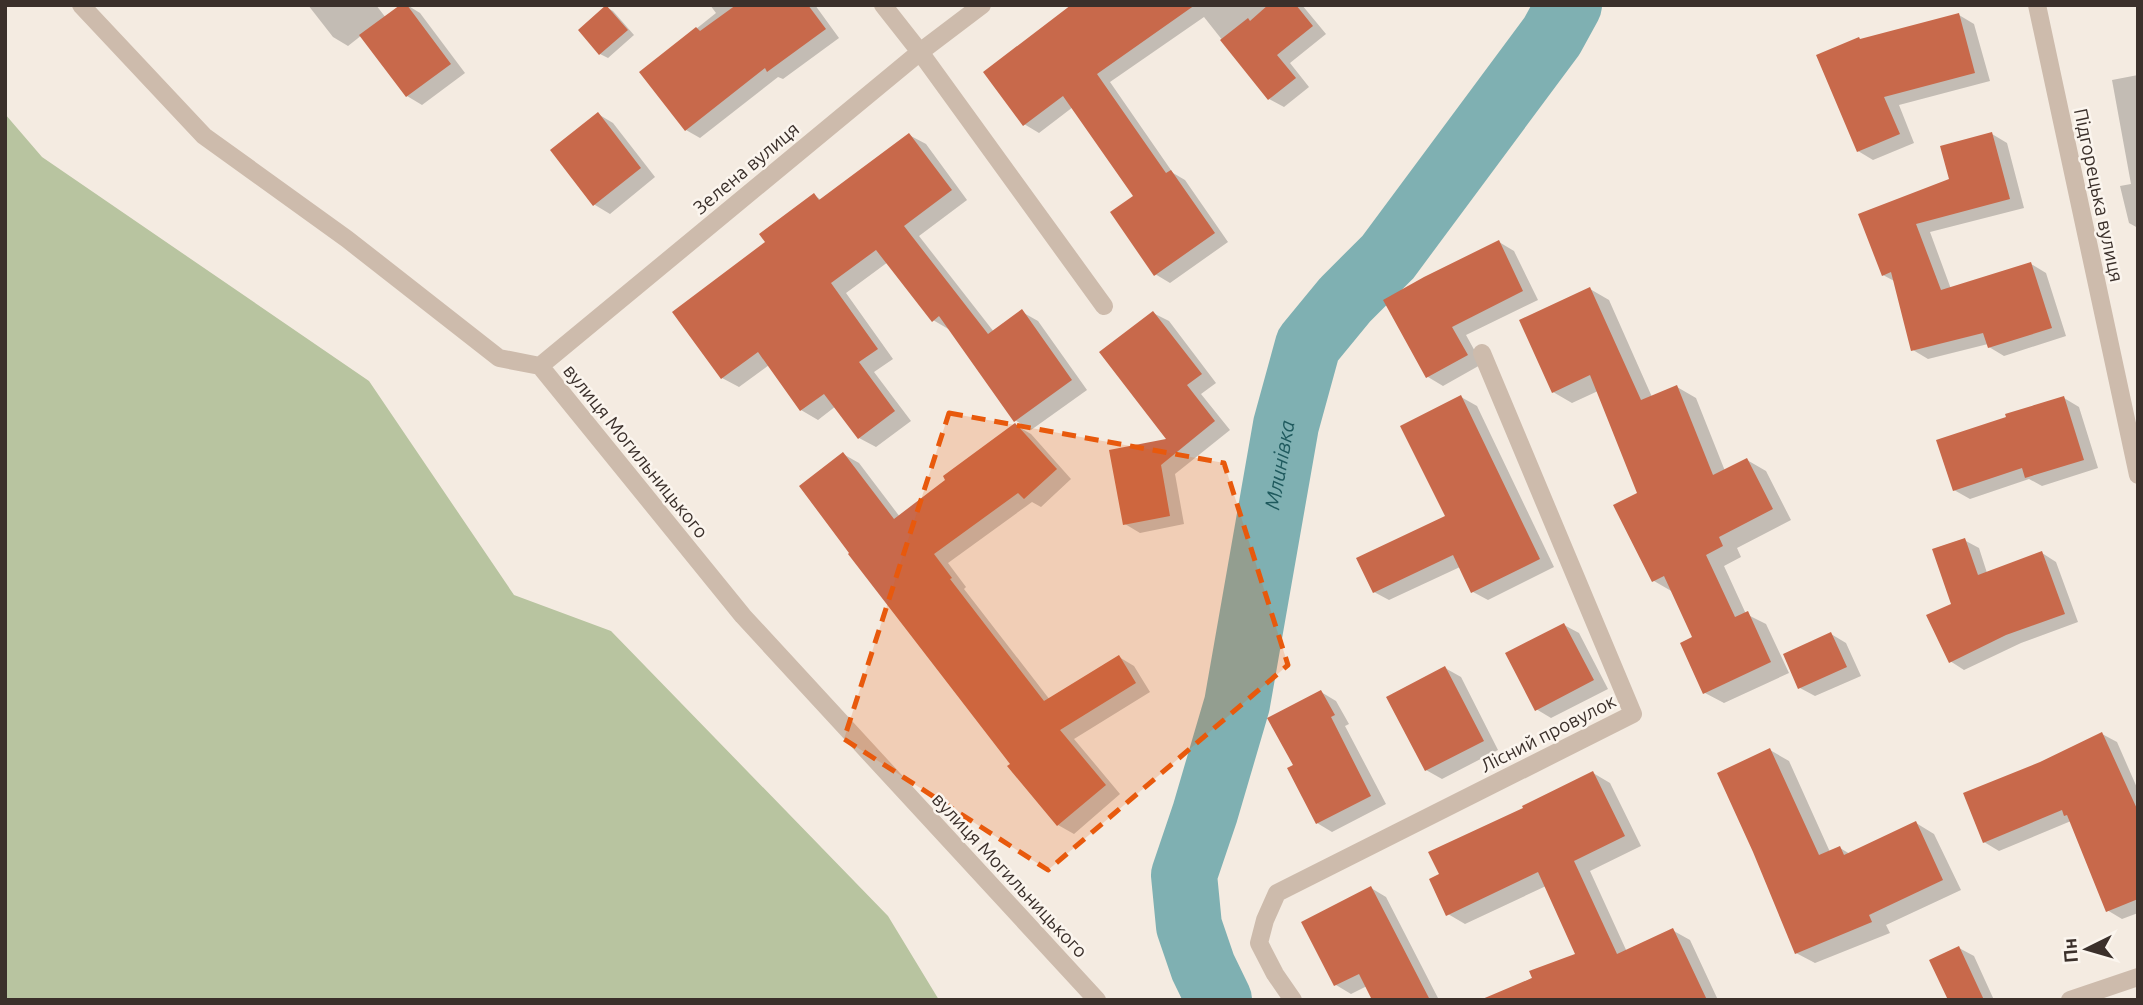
<svg xmlns="http://www.w3.org/2000/svg" width="2143" height="1005" font-family="Ubuntu,sans-serif">
<style>
.green{fill:#b8c4a0}
.shadow{fill:#0003}
.lines{fill:none;stroke-linecap:round;stroke-linejoin:round}
.river{stroke:#7fb0b2;stroke-width:66}
.building{fill:#c8694b}
.minor{stroke:#cdbbac;stroke-width:18}
.marked{fill:#e8590c;fill-opacity:0.2;stroke:#e8590c;stroke-width:5;stroke-dasharray:14 9;stroke-linejoin:round}
.labels{text-anchor:middle;dominant-baseline:central;stroke-width:5;stroke-linejoin:round;paint-order:stroke}
.street-label{font-size:19px;fill:#3b302b;stroke:#fbf5ee}
.water-label{font-size:21px;font-style:italic;fill:#1f5a5e;stroke:#fbf5ee}
</style>
<rect width="100%" height="100%" fill="#f4ebe1"/>
<path class="green" d="M 5,114 L 42,157 L 369,381 L 514,595 L 611,631 L 888,916 L 939,1000 L 5,1000 Z"/>
<path class="shadow" d="M 308,5 L 376,5 L 386,18 L 403,5 L 407,5 L 420,13 L 465,73 L 422,105 L 407,96 L 362,35 L 348,46 L 333,37 Z
M 710,5 L 815,5 L 839,38 L 783,79 L 778,77 L 700,138 L 686,130 L 641,73 L 716,13 Z
M 1074,5 L 1302,5 L 1326,34 L 1290,63 L 1309,87 L 1284,107 L 1269,99 L 1204,17 L 1110,82 L 1173,173 L 1185,180 L 1228,242 L 1170,283 L 1155,274 L 1135,196 L 1073,107 L 1039,133 L 1024,124 Z
M 606,7 L 613,11 L 634,35 L 608,58 L 600,54 L 580,30 Z
M 1959,15 L 1974,24 L 1990,81 L 1899,105 L 1914,143 L 1873,160 L 1858,151 L 1862,41 Z
M 2138,75 L 2138,228 L 2129,223 L 2120,186 L 2131,184 L 2112,80 Z
M 598,114 L 613,123 L 655,177 L 610,214 L 595,205 L 552,150 Z
M 1992,134 L 2007,143 L 2024,208 L 1930,232 L 1951,289 L 2031,264 L 2046,273 L 2066,336 L 2004,356 L 1989,347 L 1988,344 L 1928,359 L 1913,350 L 1896,282 L 1883,275 L 1860,215 L 1951,180 Z
M 909,135 L 926,144 L 967,200 L 919,236 L 994,332 L 1022,312 L 1038,321 L 1087,390 L 1031,430 L 1015,420 L 950,330 L 933,320 L 888,262 L 846,293 L 893,359 L 874,372 L 911,421 L 876,447 L 859,438 L 836,406 L 818,420 L 801,410 L 769,365 L 739,387 L 722,378 L 767,242 L 814,195 L 821,200 Z
M 1499,242 L 1514,251 L 1538,300 L 1466,335 L 1482,364 L 1443,386 L 1428,377 L 1385,301 Z
M 1590,289 L 1609,300 L 1652,397 L 1677,387 L 1696,398 L 1725,471 L 1747,460 L 1766,471 L 1791,520 L 1737,548 L 1741,557 L 1724,566 L 1746,614 L 1766,624 L 1789,673 L 1724,703 L 1705,693 L 1695,638 L 1673,592 L 1654,581 L 1639,494 L 1598,391 L 1572,403 L 1553,392 Z
M 1153,313 L 1169,321 L 1216,383 L 1201,394 L 1230,430 L 1175,474 L 1184,524 L 1140,533 L 1125,524 L 1169,440 Z
M 1461,397 L 1477,406 L 1554,567 L 1488,600 L 1473,592 L 1460,567 L 1389,600 L 1374,592 L 1448,517 Z
M 2064,398 L 2079,407 L 2098,468 L 2042,486 L 2029,479 L 1970,499 L 1954,490 Z
M 1015,425 L 1031,434 L 1071,479 L 1041,507 L 1032,502 L 948,563 L 966,587 L 964,589 L 1050,700 L 1119,657 L 1134,666 L 1150,692 L 1074,739 L 1120,794 L 1074,834 L 1058,825 L 1010,767 L 1012,765 L 843,454 L 859,463 L 900,517 Z
M 1964,540 L 1979,548 L 1987,573 L 2042,553 L 2056,562 L 2078,622 L 2021,643 L 1964,670 L 1950,661 L 1953,604 Z
M 1564,625 L 1579,633 L 1608,689 L 1551,718 L 1536,709 Z
M 1831,634 L 1846,643 L 1861,676 L 1815,696 L 1800,688 Z
M 1445,668 L 1461,677 L 1498,750 L 1442,779 L 1426,770 Z
M 1321,692 L 1336,701 L 1349,724 L 1345,726 L 1386,804 L 1332,832 L 1317,823 L 1296,765 Z
M 2102,734 L 2117,742 L 2138,790 L 2138,913 L 2122,919 L 2107,910 L 2071,821 L 1999,851 L 1984,842 L 2040,763 Z
M 1770,750 L 1789,761 L 1830,852 L 1840,848 L 1850,854 L 1916,823 L 1934,834 L 1961,890 L 1886,925 L 1890,933 L 1815,963 L 1796,953 Z
M 1593,773 L 1610,783 L 1641,846 L 1590,871 L 1627,952 L 1672,930 L 1690,940 L 1718,1000 L 1489,1000 L 1577,955 L 1546,886 L 1465,924 L 1448,914 L 1525,809 Z
M 1371,888 L 1386,897 L 1439,1000 L 1374,1000 L 1367,986 L 1351,994 L 1336,985 L 1304,923 Z
M 1959,948 L 1974,956 L 1994,1000 L 1949,1000 Z"/>
<g class="lines">
<path class="river" id="s1" d="M 1219,1000 L 1203,967 L 1189,926 L 1184,875 L 1205,813 L 1237,704 L 1286,425 L 1308,345 L 1345,300 L 1388,257 L 1552,36 L 1569,5"/>
</g>
<path class="building" d="M 400,5 L 407,5 L 451,64 L 406,97 L 359,35 Z
M 606,5 L 628,30 L 599,55 L 578,30 Z
M 736,5 L 808,5 L 826,29 L 767,72 L 765,68 L 685,131 L 639,72 L 696,27 L 700,31 Z
M 1071,5 L 1195,5 L 1097,74 L 1166,173 L 1171,170 L 1215,233 L 1154,276 L 1110,212 L 1133,196 L 1063,96 L 1023,126 L 983,72 Z
M 1268,5 L 1296,5 L 1313,26 L 1277,55 L 1296,78 L 1268,100 L 1220,40 L 1248,18 L 1250,21 Z
M 1959,13 L 1975,73 L 1884,97 L 1900,134 L 1857,152 L 1816,55 L 1859,37 L 1860,39 Z
M 598,112 L 641,168 L 593,206 L 550,150 Z
M 1992,132 L 2010,199 L 1916,224 L 1941,290 L 2031,262 L 2052,328 L 1988,348 L 1983,333 L 1911,351 L 1891,272 L 1882,276 L 1858,214 L 1949,179 L 1940,146 Z
M 909,133 L 952,190 L 904,226 L 988,334 L 1022,309 L 1072,380 L 1014,422 L 939,316 L 932,322 L 876,250 L 831,283 L 878,349 L 859,362 L 895,411 L 858,439 L 824,394 L 800,411 L 758,352 L 721,379 L 672,312 L 765,242 L 759,234 L 814,193 L 819,200 Z
M 1499,240 L 1523,291 L 1452,327 L 1468,355 L 1426,378 L 1383,300 L 1424,277 Z
M 1590,287 L 1641,400 L 1677,385 L 1713,475 L 1747,458 L 1773,509 L 1719,537 L 1723,546 L 1706,555 L 1735,617 L 1748,611 L 1771,662 L 1703,694 L 1680,643 L 1692,637 L 1664,576 L 1652,582 L 1613,505 L 1637,493 L 1590,375 L 1552,393 L 1519,320 Z
M 1153,311 L 1202,374 L 1187,385 L 1215,421 L 1161,465 L 1170,516 L 1123,525 L 1109,450 L 1166,439 L 1099,352 Z
M 1461,395 L 1540,559 L 1471,593 L 1453,555 L 1373,593 L 1356,558 L 1445,516 L 1400,426 Z
M 2064,396 L 2084,460 L 2025,478 L 2022,468 L 1953,491 L 1936,440 L 2006,417 L 2005,414 Z
M 1015,423 L 1057,469 L 1024,499 L 1018,493 L 934,554 L 952,578 L 950,579 L 1044,701 L 1119,655 L 1136,683 L 1060,730 L 1106,785 L 1057,826 L 1007,766 L 1010,764 L 848,554 L 849,553 L 799,486 L 843,452 L 894,519 L 945,480 L 943,476 Z
M 1965,538 L 1978,575 L 2042,551 L 2065,614 L 2006,635 L 1949,663 L 1926,615 L 1951,604 L 1932,549 Z
M 1564,623 L 1594,680 L 1535,711 L 1505,653 Z
M 1831,632 L 1847,667 L 1798,689 L 1783,654 Z
M 1445,666 L 1484,741 L 1425,771 L 1386,697 Z
M 1321,690 L 1335,715 L 1331,717 L 1371,796 L 1316,824 L 1287,768 L 1293,765 L 1267,718 Z
M 2102,732 L 2138,811 L 2138,899 L 2106,912 L 2067,815 L 2064,816 L 2062,810 L 1983,843 L 1963,793 L 2040,762 Z
M 1770,748 L 1819,855 L 1840,846 L 1844,855 L 1916,821 L 1943,880 L 1869,915 L 1872,922 L 1795,954 L 1753,852 L 1717,773 Z
M 1593,771 L 1625,836 L 1574,861 L 1617,954 L 1673,928 L 1707,1000 L 1480,1000 L 1532,978 L 1529,971 L 1575,954 L 1538,872 L 1446,916 L 1429,879 L 1439,874 L 1428,852 L 1523,808 L 1522,806 Z
M 1371,886 L 1430,1000 L 1372,1000 L 1359,974 L 1334,986 L 1301,922 Z
M 1959,946 L 1984,1000 L 1948,1000 L 1929,960 Z"/>
<g class="lines">
<path class="minor" d="M 81,5 L 204,136 L 347,239 L 499,358 L 540,366 L 743,616 L 1097,1000
M 883,5 L 920,52 L 1104,306
M 2037,5 L 2138,475
M 540,366 L 920,52 L 982,5
M 1293,1000 L 1275,974 L 1259,943 L 1265,920 L 1277,893 L 1633,714 L 1482,353
M 2070,1000 L 2138,977"/>
</g>
<path class="marked" d="M 949,413 L 1224,463 L 1288,665 L 1048,870 L 844,739 Z"/>
<g class="labels">
<g class="street-label">
<text transform="translate(746 168) rotate(-40)">Зелена вулиця</text>
<text transform="translate(2099 195) rotate(78)">Підгорецька вулиця</text>
<text transform="translate(636 451) rotate(51)">вулиця Могильницького</text>
<text transform="translate(1548 733) rotate(-27)">Лісний провулок</text>
<text transform="translate(1010 875) rotate(47)">вулиця Могильницького</text>
</g>
<g class="water-label">
<text stroke="none"><textPath href="#s1" startOffset="553">Млинівка</textPath></text>
</g>
</g>
<rect width="2143" height="1005" fill="none" stroke="#3b302b" stroke-width="14"/>
<g transform="translate(2087 949) rotate(265)" stroke="#fbf5ee" stroke-width="5" paint-order="stroke">
<path d="M0-5L12 26L0 18L-12 26Z" fill="#3b302b"/>
<text y="-10" font-size="19" font-weight="bold" text-anchor="middle" fill="#3b302b">Пн</text>
</g>
</svg>
